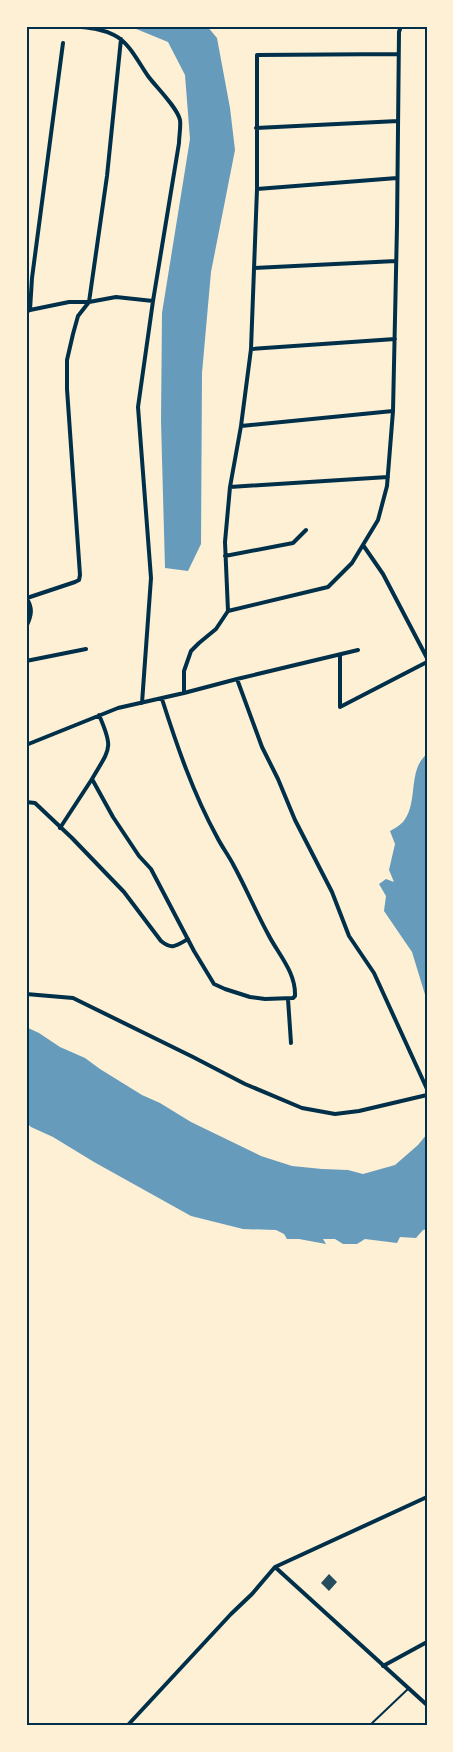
<svg xmlns="http://www.w3.org/2000/svg" width="453" height="1752" font-family="'Alegreya Sans',sans-serif">
<style>
.water{fill:#669bbc}
.building{fill:#264d5e}
.lines{fill:none;stroke-linecap:round;stroke-linejoin:round}
.service{stroke:#003049;stroke-width:2}
.minor{stroke:#003049;stroke-width:4}
.neatline{fill:none;stroke:#003049;stroke-width:2}
</style>
<rect width="100%" height="100%" fill="#fdf0d5"/>
<path class="water" d="M 129,26 L 207,26 L 217,38 L 230,108 L 235,150 L 211,272 L 202,373 L 201,544 L 188,571 L 165,568 L 161,421 L 162,313 L 190,139 L 185,75 L 168,42 Z
M 427,754 L 427,1001 L 412,952 L 384,911 L 386,896 L 379,884 L 386,879 L 394,882 L 389,870 L 395,844 L 390,831 C 394,829 399,826 403,822 C 419,803 407,770 427,754 Z
M 26,1027 L 39,1033 L 60,1047 L 85,1058 L 100,1069 L 142,1095 L 160,1103 L 191,1122 L 261,1156 L 292,1166 L 322,1169 L 348,1170 L 363,1174 L 395,1165 L 418,1145 L 427,1134 L 427,1229 L 423,1230 L 416,1238 L 400,1237 L 397,1243 L 365,1239 L 357,1244 L 343,1244 L 335,1239 L 323,1239 L 326,1244 L 299,1239 L 287,1239 L 284,1234 L 276,1230 L 243,1229 L 191,1216 L 94,1162 L 53,1137 L 31,1127 L 26,1122 Z"/>
<path class="building" d="M 329,1574 L 337,1582 L 329,1591 L 321,1583 Z"/>
<g class="lines">
<path class="service" d="M 369,1726 L 409,1688"/>
<path class="minor" d="M 72,26 C 87,28 101,28 114,35 C 130,43 138,62 148,76 C 156,87 177,107 180,120 C 181,127 179,136 179,143 L 153,301 L 138,407 L 151,578 L 142,703
M 256,128 L 398,121
M 257,189 L 397,178
M 254,268 L 396,261
M 30,310 L 32,278 L 63,43
M 26,312 L 30,310 L 69,302 L 89,302 L 116,297 L 153,301
M 251,349 L 395,339
M 241,426 L 393,411
M 230,487 L 388,477
M 363,545 L 383,574 L 427,658
M 225,556 L 293,543 L 306,530
M 26,597 C 33,608 32,615 26,627
M 27,598 L 75,582 L 79,580 L 80,575 L 67,389 L 67,360 L 73,334 L 78,316 L 89,302 L 107,176 L 121,39
M 228,611 L 328,587 L 352,563 L 378,520 L 387,486 L 393,411 L 397,226 L 399,32 L 401,26
M 340,655 L 340,707 L 427,662
M 26,661 L 86,649
M 237,679 L 262,747 L 278,779 L 295,820 L 332,892 L 349,936 L 374,973 L 427,1089
M 184,693 L 237,679 L 358,650
M 99,715 C 114,749 110,748 92,779 L 113,817 L 139,856 L 151,869 L 194,951 L 214,984 L 225,989 L 250,997 L 265,999 L 293,998 L 295,996 C 296,972 278,954 268,934 C 256,912 246,888 234,866 C 229,856 222,847 217,837 C 193,793 177,746 162,699
M 26,745 L 118,708 L 184,693 L 184,671 L 191,651 L 199,643 L 216,629 L 228,611 L 225,542 L 230,487 L 241,426 L 251,349 L 257,189 L 257,55 L 398,54
M 26,802 L 35,803 L 72,838 L 124,892 L 161,941 C 172,950 176,946 188,939
M 60,828 L 92,779
M 26,994 L 73,998 L 193,1057 L 245,1084 L 302,1108 L 335,1114 L 359,1111 L 427,1095
M 288,999 L 291,1043
M 275,1567 L 427,1705
M 383,1666 L 427,1642
M 127,1726 L 231,1614 L 252,1594 L 275,1567 L 427,1497"/>
</g>
<rect width="453" height="1752" fill="none" stroke="#fdf0d5" stroke-width="55"/>
<rect x="28" y="28" width="398" height="1696" class="neatline"/>
</svg>
